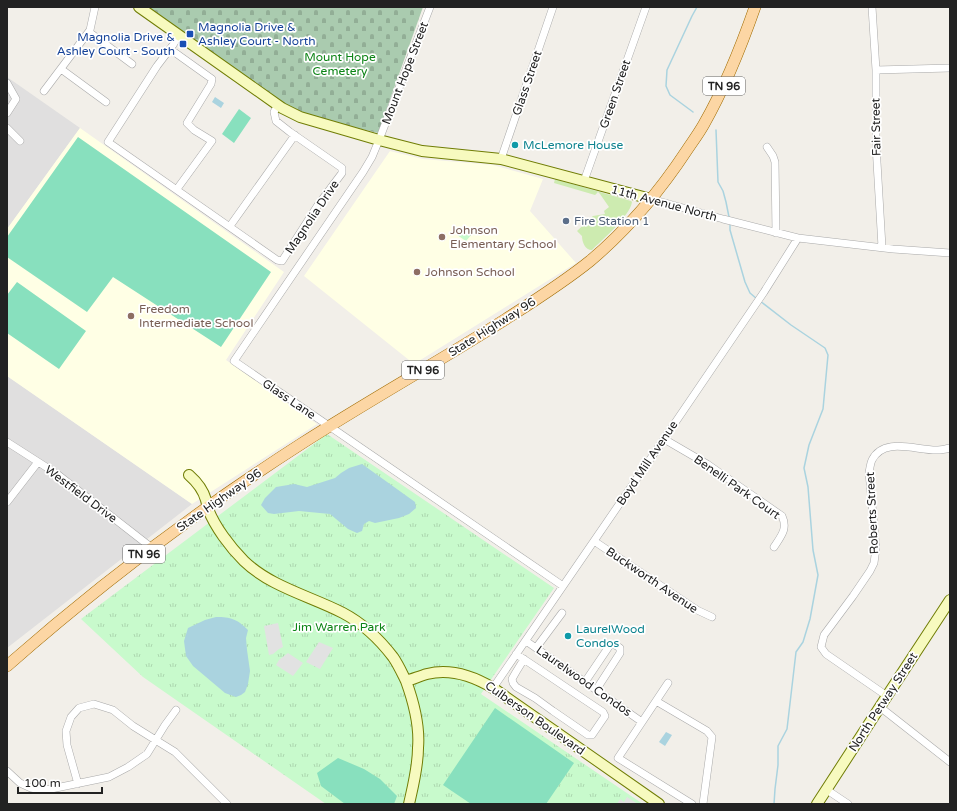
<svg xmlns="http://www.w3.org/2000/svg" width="957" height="811" font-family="'Varela Round',sans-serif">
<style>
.residential{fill:#e0dfdf}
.education{fill:#ffffe5}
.grass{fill:#cdebb0}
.cemetery{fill:url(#cemetery-stones)}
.park{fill:url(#park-tufts)}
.pitch{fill:#88e0be}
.parking{fill:#e2e2e2}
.water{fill:#aad3df}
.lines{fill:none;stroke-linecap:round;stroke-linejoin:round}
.stream{stroke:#aad3df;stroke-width:1.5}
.street-casing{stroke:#a9a9a9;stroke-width:8}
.secondary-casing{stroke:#707d05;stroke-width:12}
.primary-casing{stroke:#a06b00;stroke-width:12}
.street{stroke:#fff;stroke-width:7}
.secondary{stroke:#f7fabf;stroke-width:10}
.primary{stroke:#fcd6a4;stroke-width:11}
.transit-dot{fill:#1a4fb4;stroke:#fff;stroke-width:1.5}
.culture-dot{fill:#0f9aa8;stroke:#fff;stroke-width:1.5}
.service-dot{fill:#5c6f8a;stroke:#fff;stroke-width:1.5}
.education-dot{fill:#8d6e63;stroke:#fff;stroke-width:1.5}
.labels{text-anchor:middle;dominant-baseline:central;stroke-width:3.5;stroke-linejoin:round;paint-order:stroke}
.shield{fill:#fff;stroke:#646464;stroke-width:1}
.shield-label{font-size:11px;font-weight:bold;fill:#222}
.transit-label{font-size:12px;fill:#164399;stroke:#fff;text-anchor:start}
.park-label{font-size:12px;fill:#0c8416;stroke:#fff}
.street-label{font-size:12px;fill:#222;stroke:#fff}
.culture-label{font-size:12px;fill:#0d838f;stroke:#fff;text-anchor:start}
.service-label{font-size:12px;fill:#4e5e75;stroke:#fff;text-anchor:start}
.education-label{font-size:12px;fill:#785e54;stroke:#fff;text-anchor:start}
</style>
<defs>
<pattern id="cemetery-stones" width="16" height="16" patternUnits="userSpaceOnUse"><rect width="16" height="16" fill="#aacbaf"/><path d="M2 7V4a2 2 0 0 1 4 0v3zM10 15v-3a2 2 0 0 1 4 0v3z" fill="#92ae96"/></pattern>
<pattern id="park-tufts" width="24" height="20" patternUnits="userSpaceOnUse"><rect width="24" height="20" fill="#c8facc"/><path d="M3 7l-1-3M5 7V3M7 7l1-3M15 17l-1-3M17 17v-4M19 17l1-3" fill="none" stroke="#acd6af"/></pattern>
</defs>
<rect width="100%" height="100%" fill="#f2efe9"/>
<path class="residential" d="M 7,77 L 80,128 L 7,229 Z
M 7,376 L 192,504 L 7,648 Z"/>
<path class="education" d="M 80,128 L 284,272 L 226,360 L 317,424 L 192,504 L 7,376 L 7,229 Z
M 390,151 L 423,159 L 493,165 L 543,179 L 530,211 L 576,263 L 414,364 L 304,276 Z"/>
<path class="grass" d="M 555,179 L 631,201 L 632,202 C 630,216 603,239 592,250 C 585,250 582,242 582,236 L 577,231 L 593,216 L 605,214 L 604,211 L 609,207 L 600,194 L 598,192 L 595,195 L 554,183 Z"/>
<path class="cemetery" d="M 149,7 L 423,7 L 378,133 L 290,112 Z"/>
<path class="park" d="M 462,228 L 464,228 L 472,234 L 466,241 L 457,235 Z
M 327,434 L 554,588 L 481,694 L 643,804 L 326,804 L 143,677 L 81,619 Z"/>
<path class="pitch" d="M 239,109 L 251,118 L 234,143 L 222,134 Z
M 78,137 L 271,272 L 221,347 L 113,277 L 87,312 L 7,257 L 7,237 Z
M 17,282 L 86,331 L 59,369 L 7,333 L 7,295 Z
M 495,708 L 574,763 L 546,804 L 471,804 L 443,785 Z
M 338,758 L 364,769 L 380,779 L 397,796 L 394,804 L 345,804 L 321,786 L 317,773 Z"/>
<path class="parking" d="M 278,623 L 283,647 L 279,649 L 273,654 L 269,655 L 264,626 Z
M 319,642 L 333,648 L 320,669 L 306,662 Z
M 288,653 L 303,663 L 293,676 L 276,665 L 279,660 Z
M 627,797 L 638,804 L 617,804 L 620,799 L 624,802 Z"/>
<path class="water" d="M 215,97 L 224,103 L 221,108 L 212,102 Z
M 362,464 L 415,502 L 416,508 L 409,514 L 399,518 L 375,523 L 369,521 L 364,524 L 362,531 L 357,533 L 348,529 L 330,514 L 299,511 L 274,514 L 268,513 L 261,505 L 265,498 L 276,487 L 294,484 L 307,487 L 335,478 L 341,473 L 349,468 Z
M 216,617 C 231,617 237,619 248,630 L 246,638 L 247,650 L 250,671 L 248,684 L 245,692 L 241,695 L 236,697 L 225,693 L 193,666 L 186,656 L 184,641 L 188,628 L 205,620 Z
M 666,732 L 672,735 L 665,746 L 659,742 Z"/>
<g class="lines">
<path class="stream" d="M 693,112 L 670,95 L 666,86 L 667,70 L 692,16 L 697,7
M 716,130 L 718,182 L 723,191 L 726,202 L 729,217
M 730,223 L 730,230 L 745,282 L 750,293 L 757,299
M 760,301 L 791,325 L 825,348 L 828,355 L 823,409 L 809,445 L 804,468 L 808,487 L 813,550 L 818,575 L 810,619 L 803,642 L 796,652 L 787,729 L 778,746 L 778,765 L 775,789 L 774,804"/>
<g class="street-casing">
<path id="street" d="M 430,7 L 379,140 L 372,157 L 363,172 L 234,361 L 563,586
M 872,7 L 876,70 L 876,145 L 882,247
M 89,32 L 132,64
M 179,35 L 173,45 L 157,66 L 108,142 L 277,260 L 282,261 L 318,205 L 342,173 L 342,168 L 290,132 L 276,121 L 274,112 L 278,105
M 170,49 L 212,79 L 211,84 L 187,123 L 194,130 L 212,141 L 177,189
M 61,69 L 106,102
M 876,70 L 950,68
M 7,83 L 16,99 L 7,113
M 44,91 L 90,30 L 95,7
M 7,128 L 20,141
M 767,147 L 773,156 L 775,162 L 776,233
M 501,159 L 553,7
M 584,181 L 646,7
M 651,199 L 723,219 L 798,238 L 893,249 L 950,253
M 230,226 L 295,135
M 664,439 L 707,464 L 782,516 C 788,529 781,536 774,547
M 7,442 L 57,474 L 152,548
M 7,502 L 38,462
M 594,541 L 697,610 L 712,617
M 526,641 L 642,722
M 536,648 L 562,613
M 516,654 C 545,673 574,693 603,712 L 605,716 L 592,735 L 588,735 L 553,711 L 535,698 L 516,687 L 513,683 L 512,679 L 516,672 L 524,659
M 585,682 L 610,645 L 615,645 L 620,648 L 620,653 L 596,690
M 668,683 L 618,758 L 692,804
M 493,688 L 664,439 L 764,292 L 798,238
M 887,696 L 826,654 L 821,647 L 824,635 L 853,596 L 870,571 L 874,563 L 876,548 L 869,472 C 870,469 870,464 872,460 C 884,436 917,451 938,450 C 942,450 946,449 950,448
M 656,701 L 707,731 L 712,737 L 703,804
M 880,707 L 950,762
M 7,771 L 20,783 L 31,788 L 41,790 L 51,789 L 109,777 L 128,767 L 147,754 L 165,725 L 176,710
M 78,784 L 67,745 L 66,731 L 71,717 L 79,708 L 94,704 L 113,710 L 133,726 L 175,752 L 227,804
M 827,790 L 848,804"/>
</g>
<g class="secondary-casing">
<path id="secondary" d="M 139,7 L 282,108 L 300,117 L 379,140 L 422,151 L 501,159 L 651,199
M 189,475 C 197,482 203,489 206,500 C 207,503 207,506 208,509 C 215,527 230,547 244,561 C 271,587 310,596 343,613 C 362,623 380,640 393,657 C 398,664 402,673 406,681 C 413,679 420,676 427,674 C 451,668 473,676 493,688 L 659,804
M 406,681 C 414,703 420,725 418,748 C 418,767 413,786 409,804
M 817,804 L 887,696 L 950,600"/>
</g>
<g class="primary-casing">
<path id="primary" d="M 7,666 C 98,586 198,510 301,444 C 368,401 438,362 506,319 C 534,301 564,282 590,261 C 628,229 660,191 687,150 C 693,141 699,133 704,124 C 725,87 741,47 755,7"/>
</g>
<use href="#street" class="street"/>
<use href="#secondary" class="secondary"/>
<use href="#primary" class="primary"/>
</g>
<g class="transit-dot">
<rect x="186" y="30" width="8" height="8" rx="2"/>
<rect x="179" y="40" width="8" height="8" rx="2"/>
</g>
<g class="culture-dot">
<circle cx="515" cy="145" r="4"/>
<circle cx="568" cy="636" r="4"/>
</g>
<circle class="service-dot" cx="566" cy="221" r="4"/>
<g class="education-dot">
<circle cx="442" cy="237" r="4"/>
<circle cx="417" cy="272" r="4"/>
<circle cx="131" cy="316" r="4"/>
</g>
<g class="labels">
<g class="shield">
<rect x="703" y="77" width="42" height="18" rx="3"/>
<rect x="402" y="361" width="42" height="18" rx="3"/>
<rect x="123" y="545" width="42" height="18" rx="3"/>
</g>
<g class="shield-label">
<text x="724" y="86">TN 96</text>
<text x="423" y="370">TN 96</text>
<text x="144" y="554">TN 96</text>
</g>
<g class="transit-label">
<text x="198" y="27">Magnolia Drive &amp;<tspan x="198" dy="14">Ashley Court - North</tspan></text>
<text x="175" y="37" text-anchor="end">Magnolia Drive &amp;<tspan x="175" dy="14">Ashley Court - South</tspan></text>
</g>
<g class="park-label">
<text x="340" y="57">Mount Hope<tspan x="340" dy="14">Cemetery</tspan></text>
<text x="339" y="627">Jim Warren Park</text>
</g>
<g class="street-label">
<text transform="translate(405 73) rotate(-69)">Mount Hope Street</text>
<text transform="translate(527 83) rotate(-71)">Glass Street</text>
<text transform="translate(615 94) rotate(-71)">Green Street</text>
<text transform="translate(876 127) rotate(-91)">Fair Street</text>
<text transform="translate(664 203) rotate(15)">11th Avenue North</text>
<text transform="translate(312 217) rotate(-56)">Magnolia Drive</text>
<text transform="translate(492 327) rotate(-32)">State Highway 96</text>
<text transform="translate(289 399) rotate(34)">Glass Lane</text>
<text transform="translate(647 463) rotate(-56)">Boyd Mill Avenue</text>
<text transform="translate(737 487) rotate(35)">Benelli Park Court</text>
<text transform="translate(81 494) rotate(37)">Westfield Drive</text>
<text transform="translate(219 500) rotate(-35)">State Highway 96</text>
<text transform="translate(872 513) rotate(-93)">Roberts Street</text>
<text transform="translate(652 580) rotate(34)">Buckworth Avenue</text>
<text transform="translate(584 681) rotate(35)">Laurelwood Condos</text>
<text transform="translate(883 702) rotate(-57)">North Petway Street</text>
<text transform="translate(535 718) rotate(35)">Culberson Boulevard</text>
</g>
<g class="culture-label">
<text x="523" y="145">McLemore House</text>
<text x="576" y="629">LaurelWood<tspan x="576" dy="14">Condos</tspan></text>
</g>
<g class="service-label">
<text x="574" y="221">Fire Station 1</text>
</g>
<g class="education-label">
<text x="450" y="230">Johnson<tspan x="450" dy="14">Elementary School</tspan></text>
<text x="425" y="272">Johnson School</text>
<text x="139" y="309">Freedom<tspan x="139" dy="14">Intermediate School</tspan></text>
</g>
</g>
<rect width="957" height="811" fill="none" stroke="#222222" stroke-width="16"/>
<path d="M18 787v6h84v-6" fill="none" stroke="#222222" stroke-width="2"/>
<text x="24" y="787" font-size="12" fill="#222222" stroke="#ffffff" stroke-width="3" paint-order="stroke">100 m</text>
</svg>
